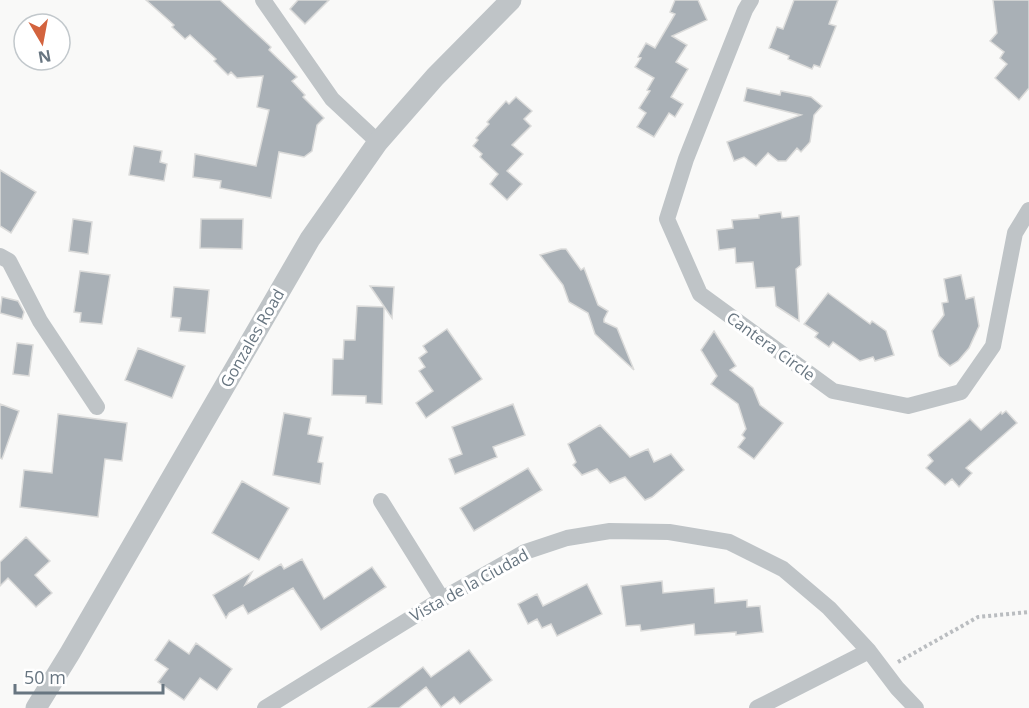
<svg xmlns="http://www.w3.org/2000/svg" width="1029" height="708" font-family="'Open Sans',sans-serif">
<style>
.building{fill:#a9b0b6;stroke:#dbdbda;stroke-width:1.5}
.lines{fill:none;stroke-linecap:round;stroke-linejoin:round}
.path{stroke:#babdc0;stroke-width:4;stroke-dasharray:3 3;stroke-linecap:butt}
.minor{stroke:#bfc4c7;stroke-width:16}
.tertiary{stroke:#bfc4c7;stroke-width:21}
.labels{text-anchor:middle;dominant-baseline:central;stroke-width:6;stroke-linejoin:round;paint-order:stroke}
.street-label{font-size:16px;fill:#677580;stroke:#fff}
</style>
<rect width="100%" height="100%" fill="#f9f9f8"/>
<path class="building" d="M 146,0 L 220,0 L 271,47 L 269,50 L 297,77 L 292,81 L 305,95 L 303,97 L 324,118 L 317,125 L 312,151 L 304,157 L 279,152 L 271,198 L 220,188 L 221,181 L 193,177 L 195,154 L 256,166 L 269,110 L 257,107 L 263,76 L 237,78 L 231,72 L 228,75 L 214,61 L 216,59 L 190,35 L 185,39 L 172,27 L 174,25 Z
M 298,0 L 329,0 L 305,24 L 290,9 Z
M 675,0 L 698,0 L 707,20 L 672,36 L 687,45 L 676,62 L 688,69 L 671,97 L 683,104 L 675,117 L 669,113 L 654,137 L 637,127 L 646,113 L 639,108 L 650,91 L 647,90 L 654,78 L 635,67 L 641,58 L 638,57 L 646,43 L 655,48 L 675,14 L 670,12 Z
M 794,0 L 838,0 L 829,24 L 836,26 L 820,67 L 814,65 L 812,69 L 788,59 L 789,56 L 769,48 L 777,27 L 783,29 Z
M 993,0 L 1029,0 L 1029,88 L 1019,100 L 995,78 L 1007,64 L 1000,58 L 1004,52 L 990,41 L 997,33 Z
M 747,88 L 780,95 L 781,91 L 811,97 L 822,106 L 814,115 L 810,142 L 801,152 L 797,148 L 786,161 L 778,161 L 768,153 L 756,166 L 744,157 L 734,161 L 727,142 L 801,115 L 744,101 Z
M 516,97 L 532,111 L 524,119 L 531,126 L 512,145 L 523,154 L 507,171 L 522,184 L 507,200 L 490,184 L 498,174 L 480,157 L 482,154 L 473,146 L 478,140 L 476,138 L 489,124 L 487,122 L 506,101 L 509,104 Z
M 134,146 L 162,151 L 160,162 L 167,164 L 164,181 L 129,175 Z
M 0,170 L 36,192 L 11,233 L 0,226 Z
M 781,212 L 782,218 L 799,216 L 801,265 L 796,269 L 799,321 L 776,306 L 774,287 L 756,288 L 753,262 L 736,263 L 735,248 L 719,250 L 717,230 L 733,228 L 732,220 L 759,218 L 759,215 Z
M 73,219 L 92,222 L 88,254 L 69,251 Z
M 201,219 L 243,219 L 242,249 L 200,248 Z
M 561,249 L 566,249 L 581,270 L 584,268 L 598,305 L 608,311 L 604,319 L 604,322 L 617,328 L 634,370 L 595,334 L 588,313 L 569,302 L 563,285 L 540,255 Z
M 80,271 L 110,275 L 102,324 L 80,322 L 81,313 L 74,312 Z
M 961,275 L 966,299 L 974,297 L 979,326 L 969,348 L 958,361 L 950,366 L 939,356 L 932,331 L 944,315 L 942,303 L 948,302 L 944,279 Z
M 370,286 L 394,287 L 392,318 Z
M 174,287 L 209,290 L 205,333 L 179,331 L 181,318 L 171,317 Z
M 828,293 L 870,324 L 872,321 L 886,331 L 894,355 L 875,361 L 873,357 L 860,361 L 833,342 L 829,347 L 815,337 L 818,333 L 804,324 Z
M 2,297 L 18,301 L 24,312 L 22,319 L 0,313 Z
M 357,306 L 384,307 L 382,404 L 366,403 L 366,396 L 332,395 L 333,359 L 343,359 L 344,340 L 355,340 Z
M 447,329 L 482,379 L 426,418 L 416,403 L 433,391 L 419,371 L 425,367 L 419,358 L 427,352 L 423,346 Z
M 714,331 L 736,366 L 730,370 L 753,388 L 760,405 L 783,423 L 754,459 L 738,447 L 745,438 L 742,435 L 746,429 L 738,404 L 711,384 L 717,376 L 701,350 Z
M 17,343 L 33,345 L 29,376 L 13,374 Z
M 138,348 L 185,366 L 172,398 L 125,380 Z
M 0,404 L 19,411 L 2,459 L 0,458 Z
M 513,404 L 525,435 L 493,447 L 497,457 L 455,474 L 449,459 L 462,454 L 452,427 Z
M 1006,411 L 1017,423 L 966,468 L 972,473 L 959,487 L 952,479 L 945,485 L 926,468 L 933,461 L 928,455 L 970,419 L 981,430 L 1001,412 L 1002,414 Z
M 284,413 L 311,418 L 308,434 L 323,437 L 318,462 L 323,463 L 320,484 L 273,475 Z
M 58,414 L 127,423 L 122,461 L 105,459 L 98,517 L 20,507 L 24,470 L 52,473 Z
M 600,425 L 630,457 L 648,449 L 654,462 L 671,454 L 684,470 L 652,497 L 645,500 L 625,477 L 610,483 L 597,469 L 582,475 L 573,465 L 576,462 L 568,444 Z
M 528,468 L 542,490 L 474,531 L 460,508 Z
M 242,481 L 289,508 L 259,560 L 212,533 Z
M 26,537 L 50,561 L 35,575 L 52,593 L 36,607 L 8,578 L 0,586 L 0,562 Z
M 302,559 L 324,599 L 372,567 L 386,587 L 321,630 L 293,588 L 248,614 L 243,605 L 229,613 L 226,618 L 213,595 L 252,572 L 245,585 L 281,564 L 284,569 Z
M 662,581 L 663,593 L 714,588 L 715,603 L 747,600 L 747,607 L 760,606 L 763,632 L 736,635 L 736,632 L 695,635 L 694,624 L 641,631 L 640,625 L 626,626 L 621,586 Z
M 587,584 L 602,614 L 557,636 L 551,624 L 542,628 L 537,619 L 528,624 L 518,604 L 537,594 L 543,606 Z
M 169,640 L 189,654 L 196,643 L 232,669 L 217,690 L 200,678 L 184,700 L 158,682 L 168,669 L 155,660 Z
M 469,650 L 492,680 L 460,704 L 454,697 L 441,707 L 426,687 L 399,708 L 368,708 L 423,667 L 431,677 Z"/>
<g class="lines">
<path class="path" d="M 898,662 L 978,617 L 1029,612"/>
<path class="minor" d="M 263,0 L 332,99 L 378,142
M 751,0 L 745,10 L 686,159 L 667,219 L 700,294 L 833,391 L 908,406 L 961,392 L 993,346 L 1015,233 L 1029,210
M 0,256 L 9,261 L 40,321 L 97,407
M 381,501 L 442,599
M 265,708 L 442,599 L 525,552 L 567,538 L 610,531 L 669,532 L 729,542 L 783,569 L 829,608 L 869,651 L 897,688 L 916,708
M 757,708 L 869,651"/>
<path class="tertiary" d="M 36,708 L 70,653 L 310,239 L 378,142 L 435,77 L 511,0"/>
</g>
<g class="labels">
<g class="street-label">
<text transform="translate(252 338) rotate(-60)">Gonzales Road</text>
<text transform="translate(771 346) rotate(36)">Cantera Circle</text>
<text transform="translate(469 585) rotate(-29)">Vista de la Ciudad</text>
</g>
</g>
<g transform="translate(42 42) rotate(170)"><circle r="28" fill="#ffffff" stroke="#c2c8cc" stroke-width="1.5"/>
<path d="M0-4.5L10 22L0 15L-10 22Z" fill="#d3633e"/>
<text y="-9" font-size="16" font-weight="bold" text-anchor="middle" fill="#677580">N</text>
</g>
<path d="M15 684v9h148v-9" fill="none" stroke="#677580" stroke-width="3"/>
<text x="24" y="684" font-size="18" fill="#677580" stroke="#ffffff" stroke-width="4.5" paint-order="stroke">50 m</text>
</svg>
